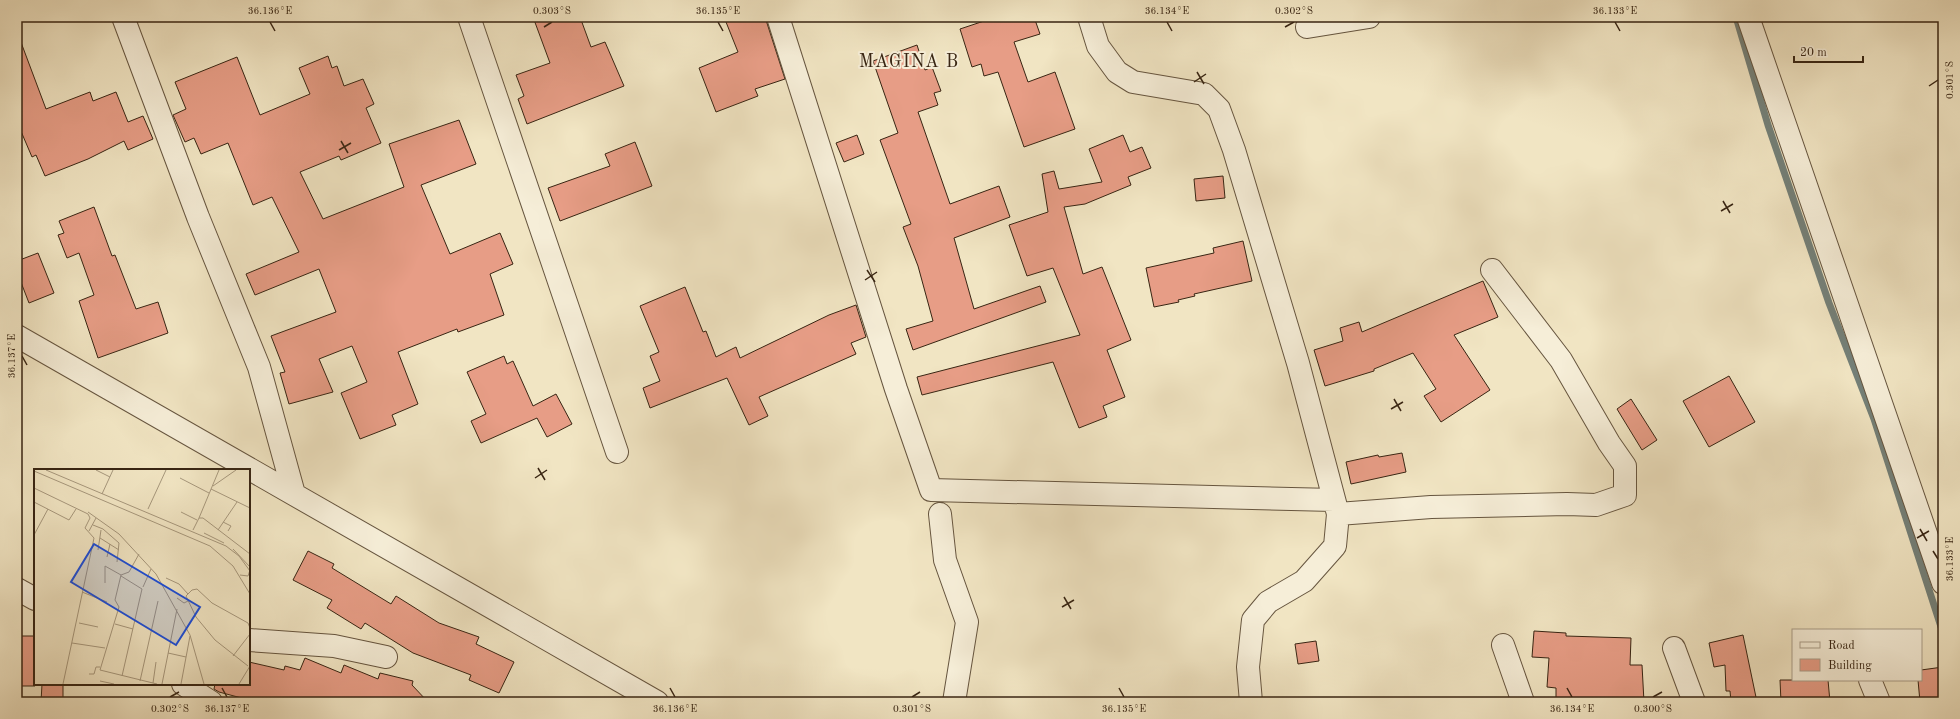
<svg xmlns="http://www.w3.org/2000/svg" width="1960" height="719" font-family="'Old Standard TT',serif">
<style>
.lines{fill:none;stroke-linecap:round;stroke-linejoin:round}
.stream{stroke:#748078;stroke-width:7}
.building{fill:#e79d86;stroke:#382513}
.minor-casing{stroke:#66553f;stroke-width:24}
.minor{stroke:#f6eed8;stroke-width:22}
.ticks{fill:none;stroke:#382513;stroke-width:1.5}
.labels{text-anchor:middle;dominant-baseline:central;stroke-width:4;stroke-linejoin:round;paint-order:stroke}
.quarter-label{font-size:18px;letter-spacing:1px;fill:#382513;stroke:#f6eed8}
.inset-road{fill:none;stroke:#a7987d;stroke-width:1}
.view{fill:#1d4ed8;fill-opacity:0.15;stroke:#1d4ed8;stroke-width:2}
.inset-edge{fill:none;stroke:#382513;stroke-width:2}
.neatline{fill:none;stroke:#382513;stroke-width:1.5}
.ticks-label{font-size:10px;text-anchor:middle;fill:#382513}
</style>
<rect width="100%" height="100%" fill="#f1e5c3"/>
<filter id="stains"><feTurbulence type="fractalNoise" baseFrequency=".005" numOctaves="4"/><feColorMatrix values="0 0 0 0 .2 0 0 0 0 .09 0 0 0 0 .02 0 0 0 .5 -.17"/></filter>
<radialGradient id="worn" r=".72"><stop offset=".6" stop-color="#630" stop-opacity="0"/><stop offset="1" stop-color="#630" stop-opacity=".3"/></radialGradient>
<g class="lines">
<path class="stream" d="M 1736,17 L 1768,125 L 1829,303 L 1874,419 L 1943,633"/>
</g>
<path class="building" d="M 533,17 L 580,17 L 591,47 L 605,42 L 624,86 L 527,124 L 518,99 L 524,96 L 516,75 L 550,63 Z
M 724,17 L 765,17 L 785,79 L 755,89 L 758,96 L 716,112 L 699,68 L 738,52 Z
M 996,17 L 1034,17 L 1040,34 L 1014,42 L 1028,82 L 1055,72 L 1075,129 L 1024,147 L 998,72 L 984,76 L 981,64 L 972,67 L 960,29 Z
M 19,37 L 46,109 L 90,92 L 93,101 L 116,92 L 128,122 L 143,116 L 153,139 L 128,150 L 124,141 L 88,159 L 45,176 L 36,155 L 32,157 L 17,122 L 17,38 Z
M 917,45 L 925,70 L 932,67 L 941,91 L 934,93 L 938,105 L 918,112 L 950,204 L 999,186 L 1010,217 L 954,238 L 974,309 L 1040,286 L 1046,302 L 913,350 L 906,329 L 933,321 L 918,266 L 903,227 L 911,224 L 880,140 L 898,133 L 873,61 Z
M 328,56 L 332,68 L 337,66 L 344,86 L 363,79 L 374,104 L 366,108 L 381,143 L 341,160 L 339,156 L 300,172 L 323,219 L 404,187 L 389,144 L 459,120 L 476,164 L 421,185 L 450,254 L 500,233 L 513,264 L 490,274 L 504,315 L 458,332 L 457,329 L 398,352 L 418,404 L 392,415 L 396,425 L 360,439 L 341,393 L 367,382 L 352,346 L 319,359 L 333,392 L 289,404 L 280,373 L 285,372 L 271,336 L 336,312 L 319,269 L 255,295 L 246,274 L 299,252 L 272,197 L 253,205 L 228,143 L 201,154 L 194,138 L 185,142 L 173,115 L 186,109 L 175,82 L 237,57 L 260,115 L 310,94 L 299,68 Z
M 857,135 L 864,154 L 844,162 L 836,143 Z
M 1123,135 L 1130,152 L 1142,147 L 1151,168 L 1128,177 L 1131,185 L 1085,204 L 1064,207 L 1083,274 L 1102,267 L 1131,340 L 1107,350 L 1125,397 L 1103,406 L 1107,417 L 1079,428 L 1053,362 L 922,395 L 917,377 L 1080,335 L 1053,268 L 1027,276 L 1009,225 L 1048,212 L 1042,174 L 1054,171 L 1059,189 L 1102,182 L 1089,149 Z
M 635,142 L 652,186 L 560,221 L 548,188 L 610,166 L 605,154 Z
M 1223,176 L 1225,198 L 1196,201 L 1194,179 Z
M 94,207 L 112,256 L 115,255 L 136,309 L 158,302 L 168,333 L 98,358 L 79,301 L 94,295 L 79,253 L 67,258 L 58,235 L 64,233 L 59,221 Z
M 1243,241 L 1252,281 L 1194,294 L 1195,296 L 1178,300 L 1179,302 L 1154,307 L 1146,268 L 1214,253 L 1213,248 Z
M 38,253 L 54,293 L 29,303 L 17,272 L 17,261 Z
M 1483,281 L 1498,317 L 1454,335 L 1490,390 L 1441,422 L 1424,396 L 1436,389 L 1413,353 L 1374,369 L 1374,371 L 1325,386 L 1314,350 L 1343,341 L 1340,328 L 1359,322 L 1362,332 Z
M 685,287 L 703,332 L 706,331 L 716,357 L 736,347 L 740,358 L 829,315 L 856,305 L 866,337 L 851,343 L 856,354 L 759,397 L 768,416 L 749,425 L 727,378 L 650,408 L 643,388 L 660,381 L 650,356 L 659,352 L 640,306 Z
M 504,356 L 507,364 L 513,361 L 533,406 L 556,394 L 572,424 L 547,437 L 537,418 L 481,443 L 471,421 L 486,414 L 467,372 Z
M 1729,376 L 1755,422 L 1709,447 L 1683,401 Z
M 1631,399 L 1657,440 L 1642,450 L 1617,409 Z
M 1402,453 L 1406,472 L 1351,484 L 1346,462 L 1378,455 L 1379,457 Z
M 308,551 L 334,564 L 332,568 L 391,604 L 396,596 L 439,623 L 479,637 L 476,644 L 514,662 L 499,693 L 469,680 L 471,675 L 413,653 L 365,623 L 361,629 L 327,608 L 332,600 L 293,580 Z
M 1534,631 L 1566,633 L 1566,636 L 1631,638 L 1630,665 L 1642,665 L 1644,702 L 1556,702 L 1556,688 L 1547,687 L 1549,658 L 1532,657 Z
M 1743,635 L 1757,702 L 1731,702 L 1730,691 L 1726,691 L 1725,665 L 1714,667 L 1709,643 Z
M 17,636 L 35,636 L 35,686 L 17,686 Z
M 1316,641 L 1319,661 L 1298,664 L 1295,644 Z
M 305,658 L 341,673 L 344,665 L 378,679 L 380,673 L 413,681 L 412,685 L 428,702 L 248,702 L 249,700 L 219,692 L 214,689 L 215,684 L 249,684 L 249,662 L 284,670 L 285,666 L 300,670 Z
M 1943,667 L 1943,702 L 1920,702 L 1918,680 L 1921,680 L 1921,670 Z
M 1780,680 L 1828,680 L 1830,702 L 1781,702 Z
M 42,684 L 63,684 L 63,702 L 41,702 Z"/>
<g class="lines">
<g class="minor-casing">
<path id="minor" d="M 123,17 L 198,217 L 259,367 L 294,494
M 469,17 L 617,452
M 778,17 L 896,389 L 931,490 L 1334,500
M 1089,17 L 1098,46 L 1117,72 L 1133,82 L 1204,94 L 1219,109 L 1234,150 L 1298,363 L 1338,514 L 1335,546 L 1304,581 L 1268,602 L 1253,620 L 1248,667 L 1251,702
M 1748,17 L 1943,583
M 1307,27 L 1369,17
M 17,336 L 657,702
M 940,514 L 945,560 L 967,622 L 954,702
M 1338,514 L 1431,507 L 1567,504 L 1596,505 L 1625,495 L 1625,466 L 1609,443 L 1561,360 L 1492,270
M 17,589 L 35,599
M 249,640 L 334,646 L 386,657
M 1503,645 L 1523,702
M 1674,648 L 1694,702
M 1870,680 L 1879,702
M 183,684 L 211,702"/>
</g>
<use href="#minor" class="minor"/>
</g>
<path class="ticks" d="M 270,22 L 275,31M 718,22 L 723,31M 1167,22 L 1172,31M 1615,22 L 1620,31M 544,27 L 552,22M 1285,27 L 1294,22M 1197,72 L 1204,84M 1194,82 L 1206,74M 1929,86 L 1938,80M 341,141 L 348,153M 339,150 L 351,143M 1723,201 L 1730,213M 1721,211 L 1733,204M 867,270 L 875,282M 865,280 L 877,272M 22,356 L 27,365M 1394,399 L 1401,411M 1391,409 L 1403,402M 538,468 L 545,480M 535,478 L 547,470M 1920,529 L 1927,541M 1917,538 L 1929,531M 1933,551 L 1938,559M 1064,597 L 1071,609M 1062,607 L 1074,600M 222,688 L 227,697M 670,688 L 675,697M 1119,688 L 1124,697M 1567,688 L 1572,697M 170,697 L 179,692M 912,697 L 920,692M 1653,697 L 1662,692"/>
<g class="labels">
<g class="quarter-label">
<text x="909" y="62">MAGINA B</text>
</g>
</g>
<g transform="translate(34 469)">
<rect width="216" height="216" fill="#f1e5c3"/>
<path class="inset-road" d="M 12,1 L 192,77 L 205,87 L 216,102M 62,1 L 76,8M 0,2 L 176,77 L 199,97 L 216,125M 146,9 L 175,24M 179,17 L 202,1M 0,19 L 54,45 L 56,49 L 51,59 L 60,69 L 29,215M 177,20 L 216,39M 68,25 L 79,1M 0,33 L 35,51 L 42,40M 114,40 L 132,1M 54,43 L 85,65 L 122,105 L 156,166 L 170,215M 147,43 L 163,51M 165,49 L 185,1M 189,53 L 197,57 L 194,62M 59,56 L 69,60 L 85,74 L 83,93M 159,61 L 165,49 L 169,49 L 216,85M 184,61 L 203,33M 55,62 L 62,49M 170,64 L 190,74M 0,66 L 14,40M 66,69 L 85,81M 199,80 L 216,98M 64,81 L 67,61M 105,85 L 95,103 L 87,106 L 81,131 L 85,138 L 66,201 L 123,215M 73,88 L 76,75M 206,106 L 214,107 L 216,101M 87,107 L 108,120 L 88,207M 132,109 L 145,115 L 154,125M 71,114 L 71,97 L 87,106M 109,118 L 117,100M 48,123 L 73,133M 143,129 L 150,134 L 154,132M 45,154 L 64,158M 81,155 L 99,160M 38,174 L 71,179M 134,184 L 152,188M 199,187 L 216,165M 214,197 L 181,171 L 162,148 L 152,127 L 158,121 L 163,120 L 178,134 L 214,154 L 216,159M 55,205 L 60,205 L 62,198 L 66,198M 66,212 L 80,215M 106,212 L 124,132M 119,214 L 122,193M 128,215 L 143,140M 147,215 L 156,167M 205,215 L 216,197"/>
<path class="view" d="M 60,75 L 166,138 L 142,176 L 37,113 Z"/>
<rect width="216" height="216" class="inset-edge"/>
</g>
<rect width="1960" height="719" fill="none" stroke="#f1e5c3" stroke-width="44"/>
<rect x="1792" y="629" width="130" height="52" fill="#f6eed8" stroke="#aa9e89"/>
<rect x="1800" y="642" width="20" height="6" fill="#f6eed8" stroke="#aa9e89"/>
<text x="1828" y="649" font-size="12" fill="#382513">Road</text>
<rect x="1800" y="659" width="20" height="12" fill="#e79d86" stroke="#aa9e89"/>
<text x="1828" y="669" font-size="12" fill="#382513">Building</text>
<path d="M1794 56v6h69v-6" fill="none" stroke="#382513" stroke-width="2"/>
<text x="1800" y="56" font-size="12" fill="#382513" stroke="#f6eed8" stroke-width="3" paint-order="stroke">20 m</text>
<rect x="22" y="22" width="1916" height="675" class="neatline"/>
<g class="ticks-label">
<text x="270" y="14">36.136°E</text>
<text x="552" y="14">0.303°S</text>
<text x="718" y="14">36.135°E</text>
<text x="1167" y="14">36.134°E</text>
<text x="1294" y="14">0.302°S</text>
<text x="1615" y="14">36.133°E</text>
<text transform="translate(1949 80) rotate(-90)" y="4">0.301°S</text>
<text transform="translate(11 356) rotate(-90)" y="4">36.137°E</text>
<text transform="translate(1949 559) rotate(-90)" y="4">36.133°E</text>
<text x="170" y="712">0.302°S</text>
<text x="227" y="712">36.137°E</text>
<text x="675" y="712">36.136°E</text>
<text x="912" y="712">0.301°S</text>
<text x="1124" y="712">36.135°E</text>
<text x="1572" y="712">36.134°E</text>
<text x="1653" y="712">0.300°S</text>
</g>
<rect width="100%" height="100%" filter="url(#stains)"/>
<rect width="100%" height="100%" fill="url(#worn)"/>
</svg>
